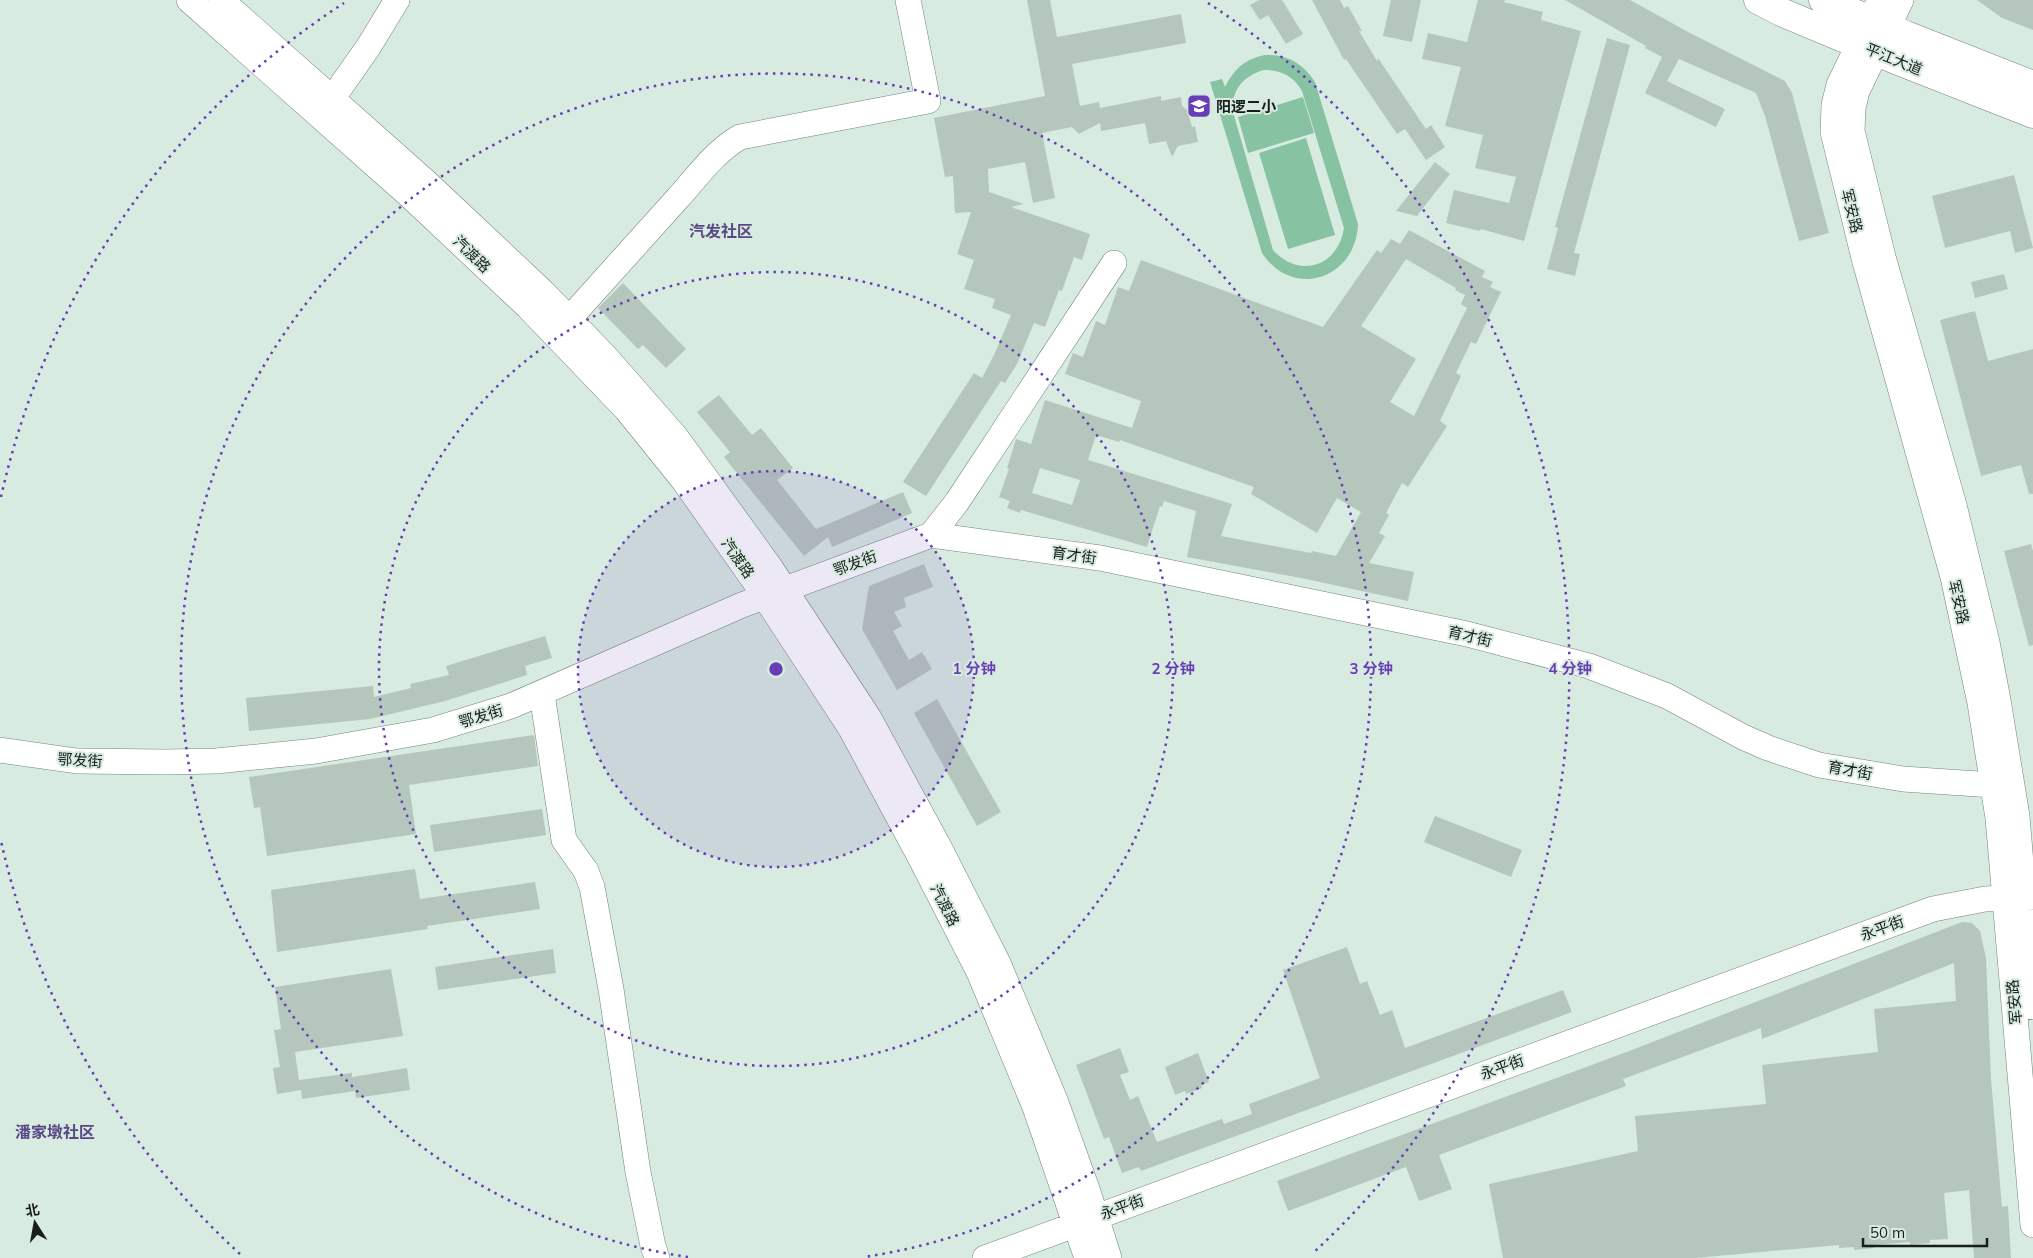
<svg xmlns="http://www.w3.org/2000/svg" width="2033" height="1258" font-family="Mulish,'Noto Sans SC',sans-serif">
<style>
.green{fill:#87c2a3;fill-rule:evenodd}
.building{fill:#b5c7bd;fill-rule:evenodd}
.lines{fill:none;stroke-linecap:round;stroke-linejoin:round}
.minor-casing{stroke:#72847a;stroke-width:26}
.highway-casing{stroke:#72847a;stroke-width:29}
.minor{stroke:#fff;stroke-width:25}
.highway{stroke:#fff;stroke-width:28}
.ring{fill:none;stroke:#683eb6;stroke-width:2.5;stroke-dasharray:2.5 5}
.labels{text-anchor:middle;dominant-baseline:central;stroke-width:4;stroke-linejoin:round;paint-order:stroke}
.street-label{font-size:15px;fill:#181f1b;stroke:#d8ebe0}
.poi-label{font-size:15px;font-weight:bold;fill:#181f1b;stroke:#d8ebe0;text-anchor:start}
.neighbourhood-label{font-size:16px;font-weight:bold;fill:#594886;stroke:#d8ebe0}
.centre{fill:#683eb6;stroke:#d8ebe0;stroke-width:2.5}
.ring-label{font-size:15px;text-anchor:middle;font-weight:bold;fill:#683eb6;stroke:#d8ebe0;stroke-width:4;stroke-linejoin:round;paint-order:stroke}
</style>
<rect width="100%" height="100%" fill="#d8ebe0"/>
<path class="green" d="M 1265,55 C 1287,54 1303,63 1315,82 L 1358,224 C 1356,279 1293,300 1262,253 L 1210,82 L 1222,79 L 1225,87 C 1234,69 1245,59 1265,55 ZM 1264,70 C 1282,70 1293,76 1302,91 L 1344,228 C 1338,267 1299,279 1273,250 L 1233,112 C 1231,90 1243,76 1264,70 Z
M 1303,97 L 1314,133 L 1248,153 L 1238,117 Z
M 1306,138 L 1335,235 L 1288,249 L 1259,153 Z"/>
<path class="building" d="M 1027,0 L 1050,0 L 1057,37 L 1181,14 L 1186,43 L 1072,64 L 1080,106 L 1099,102 L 1100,108 L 1161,96 L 1161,101 L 1181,97 L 1182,106 L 1187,110 L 1192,127 L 1195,126 L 1198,142 L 1178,146 L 1172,157 L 1166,141 L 1149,144 L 1145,123 L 1101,131 L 1100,123 L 1079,134 L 1072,127 L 1042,133 L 1055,198 L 1033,203 L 1025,162 L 988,169 L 989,192 L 1024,204 L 1011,207 L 1090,234 L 1082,260 L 1074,257 L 1062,291 L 1059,290 L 1045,327 L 1034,323 L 1017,364 L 1005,383 L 1001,381 L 926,496 L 903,482 L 974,373 L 982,378 L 994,355 L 1011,315 L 992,308 L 995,299 L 964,289 L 974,260 L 957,254 L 971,212 L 955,213 L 953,176 L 945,177 L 934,118 L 1045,96 Z
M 1259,0 L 1282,0 L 1303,34 L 1286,44 L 1268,15 L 1260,20 L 1250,5 Z
M 1312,0 L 1340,0 L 1344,8 L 1348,6 L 1362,31 L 1359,31 L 1377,61 L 1378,58 L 1426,129 L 1431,125 L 1445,147 L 1426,160 L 1405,129 L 1397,134 L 1346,59 L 1344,60 Z
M 1391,0 L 1421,0 L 1412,42 L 1383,36 Z
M 1478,0 L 1505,0 L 1504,2 L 1543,12 L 1541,20 L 1581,31 L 1524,241 L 1481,229 L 1480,231 L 1446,223 L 1454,190 L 1509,203 L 1516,177 L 1475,168 L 1483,135 L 1445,126 L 1461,67 L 1422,59 L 1428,33 L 1467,42 Z
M 1565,0 L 1630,0 L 1690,33 L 1785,81 L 1792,93 L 1829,233 L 1799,241 L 1765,116 L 1756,93 L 1679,59 L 1667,81 L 1725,109 L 1716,127 L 1645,93 L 1662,57 L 1645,48 L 1646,46 Z
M 1977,0 L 2033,0 L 2033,30 L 2002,18 Z
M 1607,38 L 1630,45 L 1574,253 L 1580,254 L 1575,276 L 1547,269 L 1558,228 L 1555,227 Z
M 1435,162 L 1450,174 L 1434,194 L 1417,216 L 1396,211 Z
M 2014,175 L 2033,248 L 2015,253 L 2010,231 L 1945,248 L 1932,196 Z
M 1409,230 L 1485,271 L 1482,277 L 1493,282 L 1490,287 L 1501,292 L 1476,344 L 1471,342 L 1456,373 L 1461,376 L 1440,421 L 1447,426 L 1408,487 L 1402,483 L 1386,513 L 1389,515 L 1379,533 L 1385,536 L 1369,563 L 1414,572 L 1408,601 L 1306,579 L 1187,557 L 1196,511 L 1164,501 L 1162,507 L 1160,506 L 1147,547 L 1021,510 L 1020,513 L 1007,508 L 1010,501 L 999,497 L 1009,469 L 1007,468 L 1016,439 L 1031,444 L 1045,400 L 1132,428 L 1141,401 L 1065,374 L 1073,353 L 1083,357 L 1096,321 L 1105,325 L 1118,287 L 1129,291 L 1141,260 L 1323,327 L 1377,250 L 1381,253 L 1391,239 L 1400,244 ZM 1406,259 L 1456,288 L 1455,290 L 1465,295 L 1461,304 L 1467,308 L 1414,416 L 1390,402 L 1416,359 L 1361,326 ZM 1096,435 L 1119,442 L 1120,440 L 1254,487 L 1251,494 L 1317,533 L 1337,498 L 1361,512 L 1336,556 L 1312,551 L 1311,553 L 1221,536 L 1232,504 L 1088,460 ZM 1040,468 L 1080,480 L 1072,505 L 1032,493 Z
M 2004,274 L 2008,289 L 1975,298 L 1971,282 Z
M 623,283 L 686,349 L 666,368 L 643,345 L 638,349 L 598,308 Z
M 1975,311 L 1988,361 L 2033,349 L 2033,494 L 2029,494 L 2021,465 L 1981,476 L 1940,320 Z
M 719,395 L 752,435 L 761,428 L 793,468 L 777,480 L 816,529 L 903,492 L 912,513 L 832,547 L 828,537 L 804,556 L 724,457 L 730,452 L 697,412 Z
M 2031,544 L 2033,551 L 2033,645 L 2029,646 L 2004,551 Z
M 924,564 L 933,587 L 904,598 L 906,607 L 894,612 L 902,626 L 893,631 L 909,660 L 922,652 L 932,669 L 897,690 L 862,629 L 869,586 Z
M 545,636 L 552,658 L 525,666 L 527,675 L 445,701 L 370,719 L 249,731 L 246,698 L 373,686 L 374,697 L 411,688 L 410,684 L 449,675 L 446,666 Z
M 937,699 L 1001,812 L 977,826 L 914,713 Z
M 534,735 L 538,766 L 409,785 L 416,834 L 267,856 L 260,807 L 254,808 L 249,777 Z
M 542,809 L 546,835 L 434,852 L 430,825 Z
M 1435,816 L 1522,850 L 1511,877 L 1424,842 Z
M 415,869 L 420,899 L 535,882 L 540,909 L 427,926 L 428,929 L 277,952 L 271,890 Z
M 1962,922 L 1972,923 L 1980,931 L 1986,958 L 1991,1079 L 2002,1207 L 2008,1206 L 2011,1258 L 1974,1258 L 1969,1190 L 1944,1193 L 1948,1239 L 1930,1240 L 1930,1243 L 1910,1245 L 1910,1242 L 1874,1245 L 1874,1248 L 1854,1250 L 1854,1247 L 1839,1248 L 1839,1245 L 1695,1258 L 1503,1258 L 1489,1184 L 1638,1151 L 1635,1116 L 1766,1104 L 1762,1065 L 1878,1052 L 1874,1009 L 1956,1001 L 1954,963 L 1762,1039 L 1761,1028 L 1623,1079 L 1626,1086 L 1439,1155 L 1452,1189 L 1419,1201 L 1406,1167 L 1288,1211 L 1277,1181 L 1624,1053 Z
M 1347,947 L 1360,984 L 1367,981 L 1380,1015 L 1392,1010 L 1405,1048 L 1563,990 L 1572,1012 L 1141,1171 L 1139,1167 L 1122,1173 L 1109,1137 L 1104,1139 L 1076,1065 L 1120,1048 L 1129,1072 L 1120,1075 L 1130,1100 L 1138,1096 L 1157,1142 L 1222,1119 L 1224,1124 L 1252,1114 L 1249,1104 L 1320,1078 L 1283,970 Z
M 553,949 L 556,973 L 438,990 L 435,967 Z
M 391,969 L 403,1036 L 295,1052 L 300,1087 L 299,1080 L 352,1073 L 352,1077 L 407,1068 L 410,1090 L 356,1098 L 355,1091 L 302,1099 L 301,1090 L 277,1094 L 273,1068 L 280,1067 L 274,1030 L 281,1029 L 275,987 Z
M 1198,1053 L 1209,1082 L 1201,1085 L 1202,1088 L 1186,1094 L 1185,1091 L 1175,1095 L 1165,1067 Z"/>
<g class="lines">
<g class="minor-casing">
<path id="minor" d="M 189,0 L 411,197 L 528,307 L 626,409 L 684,481 L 753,579 L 851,729 L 920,857 L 979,972 L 1035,1107 L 1087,1258
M 221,0 L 425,181 L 543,292 L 605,356 L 676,437 L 770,567 L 869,718 L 939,847 L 998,963 L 1055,1100 L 1088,1192 L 1109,1258
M 1880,0 L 1839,85 L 1834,105 L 1833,132 L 1865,262 L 1953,577 L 1980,703 L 1998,818 L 2033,1225
M 1901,0 L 1857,91 L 1853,108 L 1852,131 L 1883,257 L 1954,505 L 1987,642 L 1998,700 L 2017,816 L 2033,1007
M 332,99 L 369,46 L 397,0
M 569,319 C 605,279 641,239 677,199 C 698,176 713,153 740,137 L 928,101 L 908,0
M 931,535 L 957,502 L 1114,263
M 542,694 L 564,840 L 586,871 L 592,887 L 611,989 L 638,1172 L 653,1246 L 657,1258
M 0,750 L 77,761 L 166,762 L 216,761 L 316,751 L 433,730 L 511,706 L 742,605 L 931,535 L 1100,558 L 1467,634 L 1589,666 L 1667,696 L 1743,737 L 1768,748 L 1819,765 L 1903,779 L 1993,785
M 985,1258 L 1933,909 L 1985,899 L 2033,897"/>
</g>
<g class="highway-casing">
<path id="highway" d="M 1758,0 L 1781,12 L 1896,60 L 2033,114
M 1823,0 L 1906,35 L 2033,85"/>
</g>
<use href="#minor" class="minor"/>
<use href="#highway" class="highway"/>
</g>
<circle cx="776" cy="669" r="198" fill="#683eb6" fill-opacity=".12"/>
<g class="ring">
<circle cx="776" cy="669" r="198"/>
<circle cx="776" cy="669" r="397"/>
<path d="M688 1257A595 595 0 1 1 864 1257"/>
<path d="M240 1254A794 794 0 0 1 1 841M1 497A794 794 0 0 1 344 3M1208 3A794 794 0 0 1 1312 1254"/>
</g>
<defs>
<g id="school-square" transform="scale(1.25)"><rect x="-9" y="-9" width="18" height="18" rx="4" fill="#683eb6" stroke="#d8ebe0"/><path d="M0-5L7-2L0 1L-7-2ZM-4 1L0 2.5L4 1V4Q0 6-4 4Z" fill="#fff"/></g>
</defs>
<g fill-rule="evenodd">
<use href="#school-square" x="1199" y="106"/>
</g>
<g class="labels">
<g class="street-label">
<text transform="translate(1894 59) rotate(22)">平江大道</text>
<text transform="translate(1852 211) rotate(76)">军安路</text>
<text transform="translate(472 254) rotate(44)">汽渡路</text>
<text transform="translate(1074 555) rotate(8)">育才街</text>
<text transform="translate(738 558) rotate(55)">汽渡路</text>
<text transform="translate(855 563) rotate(-20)">鄂发街</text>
<text transform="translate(1959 602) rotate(77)">军安路</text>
<text transform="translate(1470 636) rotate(13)">育才街</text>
<text transform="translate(481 716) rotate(-17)">鄂发街</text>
<text transform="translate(80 760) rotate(3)">鄂发街</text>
<text transform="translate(1850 770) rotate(10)">育才街</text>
<text transform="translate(945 905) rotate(63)">汽渡路</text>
<text transform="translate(1882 928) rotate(-20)">永平街</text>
<text transform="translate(2014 1002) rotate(-95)">军安路</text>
<text transform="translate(1502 1067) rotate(-20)">永平街</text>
<text transform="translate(1122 1207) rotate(-20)">永平街</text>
</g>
<g class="poi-label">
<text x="1216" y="106">阳逻二小</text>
</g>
<g class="neighbourhood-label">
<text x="721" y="231">汽发社区</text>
<text x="55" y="1132">潘家墩社区</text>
</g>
</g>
<circle cx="776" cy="669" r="8" class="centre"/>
<g class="ring-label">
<text x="974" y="674">1 分钟</text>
<text x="1173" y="674">2 分钟</text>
<text x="1371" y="674">3 分钟</text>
<text x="1570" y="674">4 分钟</text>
</g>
<g transform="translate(35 1223) rotate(349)" stroke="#d8ebe0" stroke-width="4" paint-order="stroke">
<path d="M0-4L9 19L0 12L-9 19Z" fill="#181f1b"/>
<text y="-8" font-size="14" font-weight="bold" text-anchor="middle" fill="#181f1b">北</text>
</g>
<path d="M1863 1238v8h124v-8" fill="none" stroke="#181f1b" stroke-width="2.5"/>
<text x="1870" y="1238" font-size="15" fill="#181f1b" stroke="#d8ebe0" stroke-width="4" paint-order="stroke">50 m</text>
</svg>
